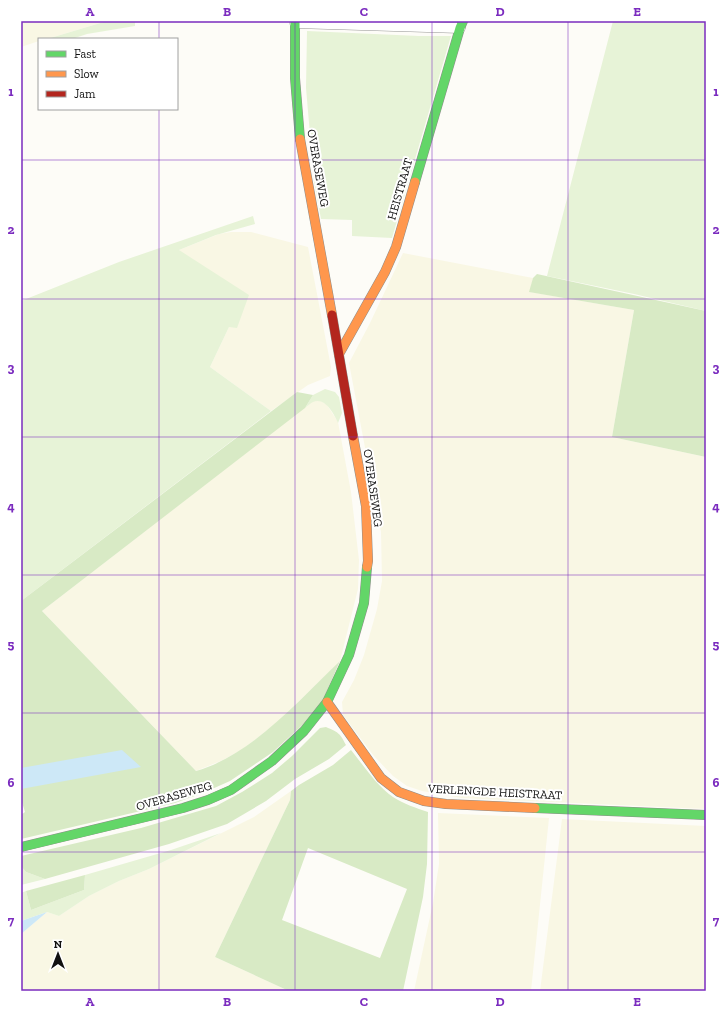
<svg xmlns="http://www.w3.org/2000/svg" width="727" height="1012" font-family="'Zilla Slab',serif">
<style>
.farmland{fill:#f9f7e4}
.green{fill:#e7f3d7}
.forest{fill:#d8eac5;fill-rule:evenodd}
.water{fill:#cde8f7}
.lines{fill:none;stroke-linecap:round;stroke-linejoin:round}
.street-casing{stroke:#979795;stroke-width:11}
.fast-casing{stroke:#8e8d8b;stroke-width:10}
.slow-casing{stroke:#8e8d8b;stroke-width:10}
.jam-casing{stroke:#8e8d8b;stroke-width:10}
.street{stroke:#fffffe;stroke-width:10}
.fast{stroke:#63d668;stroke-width:9}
.slow{stroke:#ff974d;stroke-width:9}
.jam{stroke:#b3261e;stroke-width:9}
.grid{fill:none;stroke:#7b2cbf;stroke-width:1;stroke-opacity:0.55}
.labels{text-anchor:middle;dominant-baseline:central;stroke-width:4;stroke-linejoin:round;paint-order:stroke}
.street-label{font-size:12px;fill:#111;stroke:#fff}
.neatline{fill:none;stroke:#7b2cbf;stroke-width:1.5}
.grid-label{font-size:13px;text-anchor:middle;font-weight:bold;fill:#7b2cbf}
</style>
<rect width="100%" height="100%" fill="#fdfcf7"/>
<path class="farmland" d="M 21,21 L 107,21 L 47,39 L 39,39 L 39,41 L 21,47 Z
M 231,232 L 251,232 L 308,247 L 331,367 L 330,376 L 308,385 L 271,411 L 210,367 L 229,327 L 179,250 L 219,234 Z
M 403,253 L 533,278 L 530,292 L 634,310 L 612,437 L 706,457 L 706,809 L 462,798 L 422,791 L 407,786 L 393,776 L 373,755 L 343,715 L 342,702 L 354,680 L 364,655 L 377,609 L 382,581 L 381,532 L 349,363 L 370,323 Z
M 313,401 L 321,401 L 327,405 L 338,422 L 351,492 L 359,560 L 358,589 L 340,661 L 280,720 L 261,735 L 243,749 L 223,760 L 196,771 L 42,611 Z
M 291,791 L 290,800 L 215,957 L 289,991 L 21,991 L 21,934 L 47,912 L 59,916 L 89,896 L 119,881 L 149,869 L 254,817 Z
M 438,813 L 549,818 L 531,991 L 414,991 L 433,903 L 439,864 Z
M 562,819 L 706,826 L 706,991 L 540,991 Z"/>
<path class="green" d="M 107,21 L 135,21 L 135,26 L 87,34 L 72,39 L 47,39 Z
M 613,21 L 706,21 L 706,311 L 634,294 L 547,276 Z
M 307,31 L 419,36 L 451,36 L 392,238 L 352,236 L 352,220 L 321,219 L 314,181 L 306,88 Z
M 253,216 L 255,224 L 216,235 L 179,250 L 249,295 L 237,328 L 229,327 L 210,367 L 271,411 L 21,601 L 21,301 L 119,262 Z
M 325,389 L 335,392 L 339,397 L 342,413 L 338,423 C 334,414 325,397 313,402 C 311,403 307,406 305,408 L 313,395 Z
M 221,833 L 149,869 L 119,881 L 89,896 L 59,916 L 47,912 L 21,921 L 21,893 L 26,891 L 31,910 L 84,890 L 85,875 L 171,850 Z
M 21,866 L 26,872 L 45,879 L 21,885 Z"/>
<path class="forest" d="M 537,274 L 706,311 L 706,457 L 612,437 L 634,310 L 529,292 L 533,278 Z
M 297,392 L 313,395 L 305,408 L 42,611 L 196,771 C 252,755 299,700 340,661 L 322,702 L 309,719 L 273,752 L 230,781 L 203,793 L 175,803 L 21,839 L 21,815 L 25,812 L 21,799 L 21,601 Z
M 326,727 C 338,732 340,733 346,745 L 329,759 L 295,779 L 266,801 L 227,824 L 169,844 L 45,879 L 26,872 L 21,866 L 21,856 L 141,828 L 216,806 L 242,792 L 272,773 L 292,756 L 320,728 Z
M 351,750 C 364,766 376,785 393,797 C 404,804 416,808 428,812 L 427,864 L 423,897 L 403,991 L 289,991 L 215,957 L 290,800 L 291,791 L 299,785 L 333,765 ZM 308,848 L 407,889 L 380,958 L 282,920 Z
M 85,875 L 84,890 L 31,910 L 26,891 Z"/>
<path class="water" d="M 122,750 L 141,767 L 21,789 L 21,768 Z
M 47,912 L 21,934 L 21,921 Z"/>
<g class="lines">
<g class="street-casing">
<path id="street" d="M 295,23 L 460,28"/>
</g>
<g class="fast-casing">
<path id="fast" d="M 295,21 L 295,78 L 300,139
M 415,182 L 460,28 L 463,21
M 535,808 L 706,815
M 21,847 L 183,808 L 208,800 L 231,790 L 272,761 L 304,731 L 327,702 L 349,655 L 364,603 L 367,567"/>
</g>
<g class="slow-casing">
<path id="slow" d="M 300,139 L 332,315
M 339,354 L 385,272 L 396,247 L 415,182
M 353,436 L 366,506 L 368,561 L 367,567
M 327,702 L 381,778 L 399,792 L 424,801 L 446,804 L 535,808"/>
</g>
<g class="jam-casing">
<path id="jam" d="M 332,315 L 353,436"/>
</g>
<use href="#street" class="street"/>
<use href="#fast" class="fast"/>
<use href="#slow" class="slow"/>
<use href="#jam" class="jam"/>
</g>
<path class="grid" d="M 159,21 L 159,39M 295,21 L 295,991M 432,21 L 432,991M 568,21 L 568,991M 159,109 L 159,991M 21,160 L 706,160M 21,299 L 706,299M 21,437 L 706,437M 21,575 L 706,575M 21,713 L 706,713M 21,852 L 706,852"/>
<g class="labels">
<g class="street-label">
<text transform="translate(318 168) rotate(80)">OVERASEWEG</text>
<text transform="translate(400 189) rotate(-74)">HEISTRAAT</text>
<text transform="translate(373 488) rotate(82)">OVERASEWEG</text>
<text transform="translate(495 792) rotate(3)">VERLENGDE HEISTRAAT</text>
<text transform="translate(174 796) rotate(-16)">OVERASEWEG</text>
</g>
</g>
<rect width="727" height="1012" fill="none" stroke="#ffffff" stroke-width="44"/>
<rect x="38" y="38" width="140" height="72" fill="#ffffff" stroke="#a0a0a0"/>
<rect x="46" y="51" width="20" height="6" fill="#63d668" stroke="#a0a0a0"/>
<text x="74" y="58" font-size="12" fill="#111111">Fast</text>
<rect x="46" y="71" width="20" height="6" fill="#ff974d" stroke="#a0a0a0"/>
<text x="74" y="78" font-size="12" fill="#111111">Slow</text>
<rect x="46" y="91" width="20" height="6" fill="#b3261e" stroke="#a0a0a0"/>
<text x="74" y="98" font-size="12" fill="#111111">Jam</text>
<g transform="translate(58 954)" stroke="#ffffff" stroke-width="3" paint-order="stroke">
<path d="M0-3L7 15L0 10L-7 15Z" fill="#111111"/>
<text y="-6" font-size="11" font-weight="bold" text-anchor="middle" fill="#111111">N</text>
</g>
<rect x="22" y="22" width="683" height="968" class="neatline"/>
<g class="grid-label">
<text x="90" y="16">A</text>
<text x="227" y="16">B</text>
<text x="364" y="16">C</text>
<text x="500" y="16">D</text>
<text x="637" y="16">E</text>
<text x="11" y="96">1</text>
<text x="716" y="96">1</text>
<text x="11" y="234">2</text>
<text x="716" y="234">2</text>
<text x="11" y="372">3</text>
<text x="716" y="372">3</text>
<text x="11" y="511">4</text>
<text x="716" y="511">4</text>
<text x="11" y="649">5</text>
<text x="716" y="649">5</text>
<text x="11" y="787">6</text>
<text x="716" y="787">6</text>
<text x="11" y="925">7</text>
<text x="716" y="925">7</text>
<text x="90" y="1006">A</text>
<text x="227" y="1006">B</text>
<text x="364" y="1006">C</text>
<text x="500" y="1006">D</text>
<text x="637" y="1006">E</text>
</g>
</svg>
